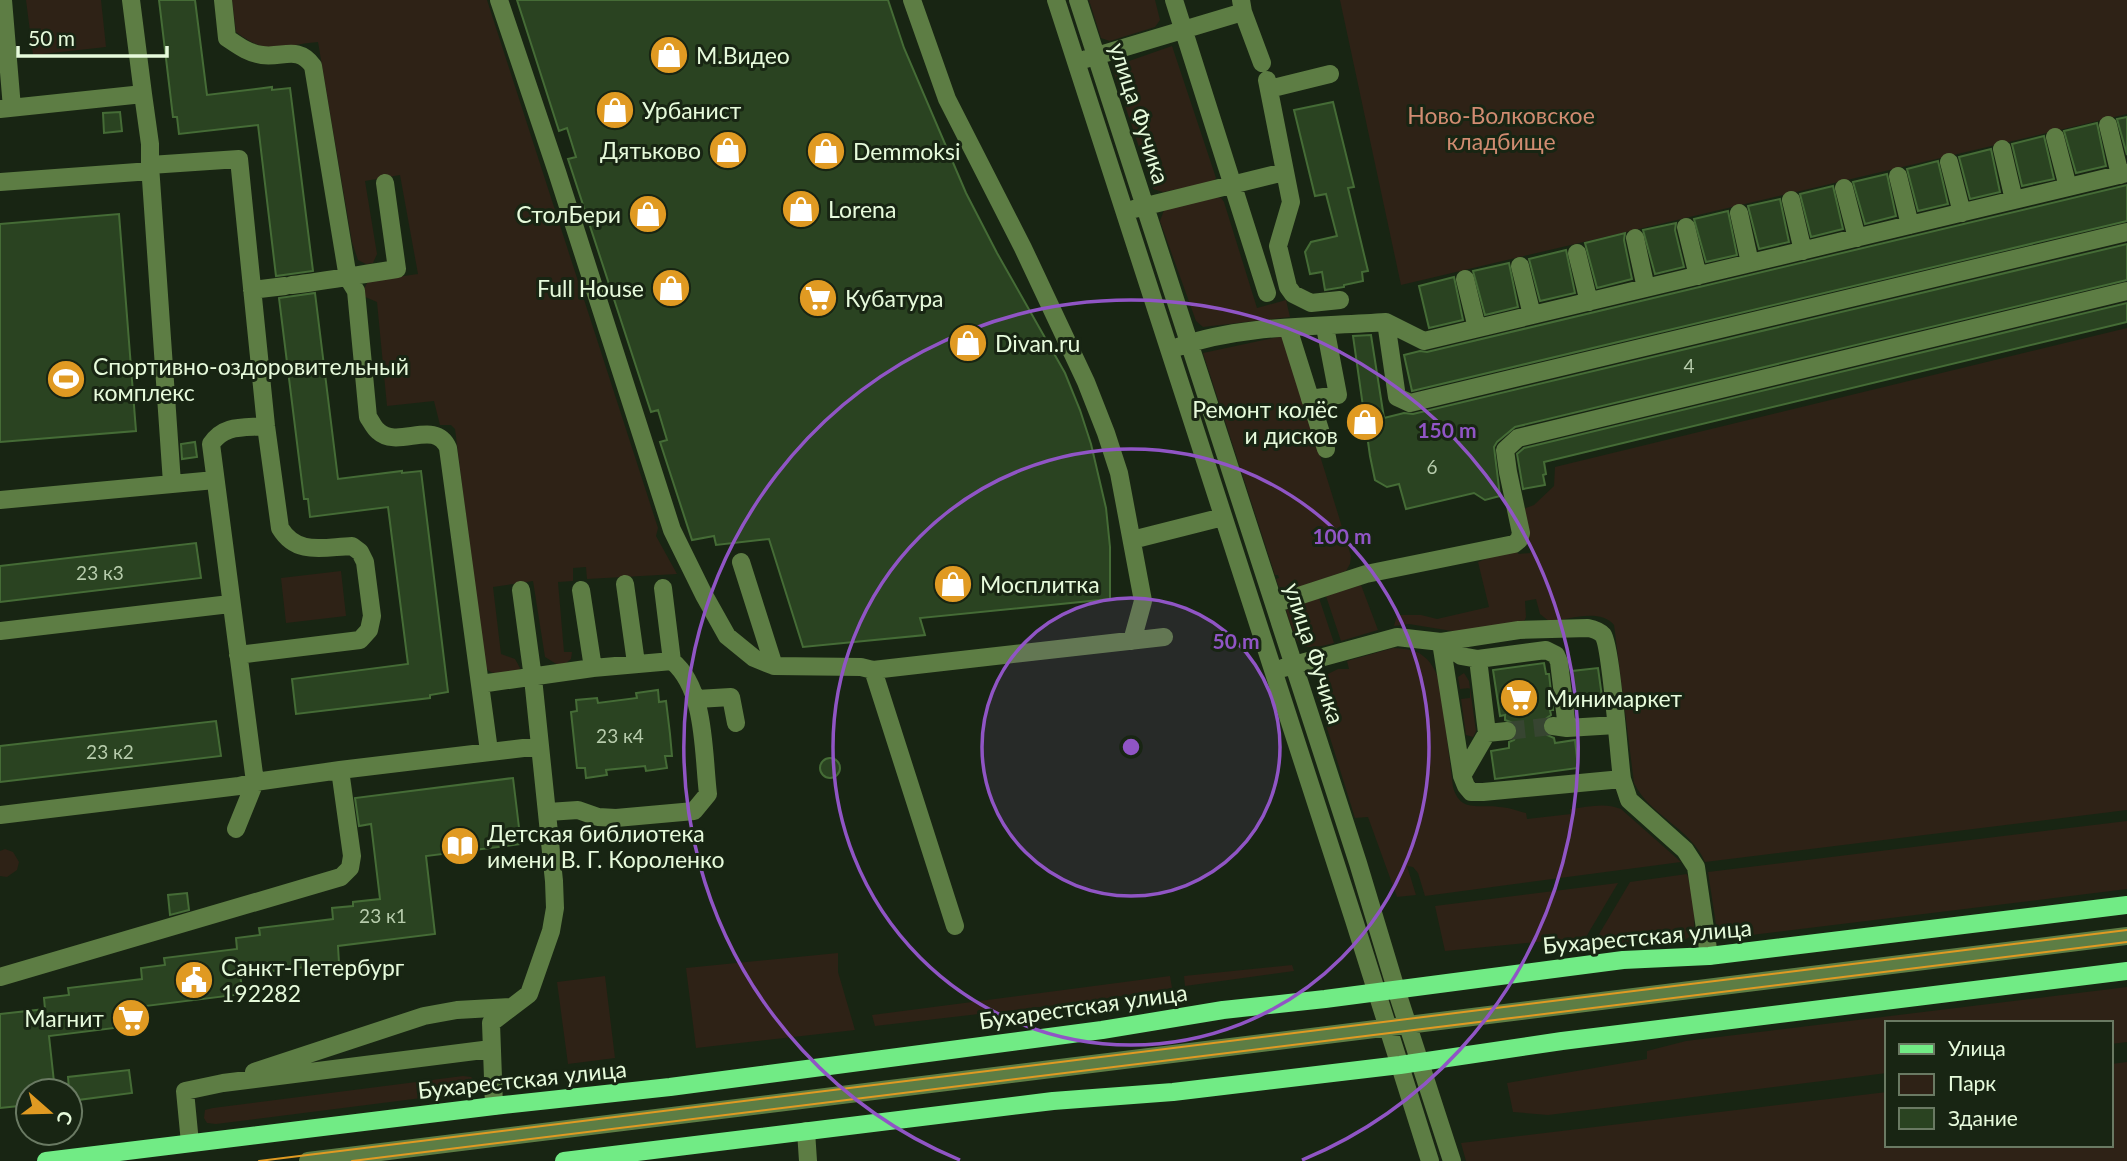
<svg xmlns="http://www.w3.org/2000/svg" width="2127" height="1161" font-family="Lato,sans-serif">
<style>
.green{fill:#2e2216}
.building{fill:#2a4321;stroke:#456c36;stroke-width:2}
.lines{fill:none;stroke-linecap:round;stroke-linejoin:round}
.minor-tunnel{stroke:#374531;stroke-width:18;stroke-dasharray:18 9;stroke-linecap:butt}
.minor{stroke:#5d7d44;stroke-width:18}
.major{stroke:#71eb85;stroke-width:18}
.tram{stroke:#e09a22;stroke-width:2}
.ring{fill:none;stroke:#9055c5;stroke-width:3.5}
.labels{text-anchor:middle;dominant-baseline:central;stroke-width:6;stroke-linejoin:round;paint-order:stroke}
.number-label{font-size:19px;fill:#b7ccac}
.poi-label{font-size:23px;fill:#e6fadb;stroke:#182513;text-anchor:start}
.street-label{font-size:23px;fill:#e6fadb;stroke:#182513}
.park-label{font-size:23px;fill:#d18c71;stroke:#182513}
.centre{fill:#9055c5;stroke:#182513;stroke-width:3.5}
.ring-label{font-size:21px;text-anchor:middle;font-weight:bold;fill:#9055c5;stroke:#182513;stroke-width:6;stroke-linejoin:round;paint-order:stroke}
</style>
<rect width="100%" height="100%" fill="#182513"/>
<path class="green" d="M 26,0 L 101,0 L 106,47 L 33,55 Z
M 232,0 L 487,0 L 658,528 L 656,536 L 677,574 L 587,579 L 586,567 L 573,568 L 573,581 L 558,582 L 564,652 L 572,652 L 571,659 L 566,663 L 558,665 L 545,657 L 533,581 L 493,587 L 501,654 L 515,659 L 520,668 L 519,670 C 507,672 493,678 485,667 L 455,429 L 451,425 L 440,425 L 434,401 L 387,406 L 377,302 L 363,296 L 364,289 L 368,281 L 418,274 L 400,175 L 365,181 L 377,254 L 373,263 L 366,264 L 358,260 L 352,242 L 318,42 C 280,45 269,57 236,32 Z
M 1089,0 L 1155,0 L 1160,20 L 1155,27 L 1110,41 L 1101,38 Z
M 1340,0 L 2127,0 L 2127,114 L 1401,285 Z
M 1172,46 L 1216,178 L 1213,182 L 1163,192 L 1153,189 L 1112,67 Z
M 1217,197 L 1221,198 L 1224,202 L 1257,308 L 1286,300 L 1290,317 L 1203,327 L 1196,321 L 1160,221 L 1164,210 Z
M 2127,328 L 2127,810 L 1705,862 C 1691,828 1650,816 1634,783 L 1614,625 C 1600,608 1569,619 1550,622 L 1540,614 L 1536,599 L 1525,601 L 1526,617 L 1524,622 L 1458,632 L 1409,624 L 1394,626 L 1397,615 L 1421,615 L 1437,619 L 1489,607 L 1478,562 L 1512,549 L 1519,554 L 1530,553 L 1531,547 L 1523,509 L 1534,505 L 1554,486 L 1555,467 Z
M 1283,336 L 1351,556 L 1350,564 L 1346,571 L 1281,593 L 1276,579 L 1279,578 L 1278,575 L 1275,575 L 1203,353 Z
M 341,571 L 346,616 L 286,623 L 281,578 Z
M 1361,585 L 1378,630 L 1341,641 L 1326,596 Z
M 1319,598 L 1334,643 C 1295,654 1297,643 1286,610 Z
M 1393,648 C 1420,649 1430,656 1440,682 L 1453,787 C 1460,813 1479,804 1499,807 C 1508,807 1517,811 1526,813 L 1527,819 L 1571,814 L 1570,809 C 1588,807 1604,802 1621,809 L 1681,862 L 1425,896 L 1418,873 L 1413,867 L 1407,866 L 1416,895 L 1397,897 L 1368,817 L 1355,818 L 1317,696 L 1322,677 L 1338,669 L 1349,669 L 1347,661 Z
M 1464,673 L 1469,681 L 1476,731 L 1473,737 L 1466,735 L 1461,699 L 1470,698 L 1470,688 L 1460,689 L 1458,677 Z
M 2127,821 L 2127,889 L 1735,937 C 1725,936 1720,934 1716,925 L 1708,872 Z
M 5,849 L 13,852 L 19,862 L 17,870 L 7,877 L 0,876 L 0,851 Z
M 1687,874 C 1691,886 1697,919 1693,931 C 1691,937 1687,939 1681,941 L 1598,945 L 1598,936 L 1630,882 Z
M 1618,883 L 1586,937 L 1445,951 L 1435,906 Z
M 838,953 L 838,972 L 855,1030 L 696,1048 L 686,968 Z
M 1292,965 L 1294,971 L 1185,986 L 1184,976 Z
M 605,976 L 615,1058 L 568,1064 L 557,982 Z
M 1170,976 L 1172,988 L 1083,1002 L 875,1026 L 872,1015 Z
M 2127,987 L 2127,1042 L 2111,1044 L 2111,1023 L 1887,1023 L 1887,1073 L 1548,1115 L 1513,1112 L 1507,1083 L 1647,1059 L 1647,1051 L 1686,1041 Z
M 2127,1062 L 2127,1161 L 1466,1161 L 1461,1143 L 1887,1092 L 1887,1145 L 2111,1145 L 2111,1064 Z
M 463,1076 L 471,1077 L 475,1081 L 474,1088 L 469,1092 L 216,1124 L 207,1123 L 204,1118 L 205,1110 L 213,1108 Z"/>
<path class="building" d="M 159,0 L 195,0 L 207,95 L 272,87 L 272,90 L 290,88 L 313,271 L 276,276 L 258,125 L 179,134 L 177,117 L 173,117 Z
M 517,0 L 888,0 L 904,48 L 966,193 L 997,253 L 1065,373 L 1080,410 L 1091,444 L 1106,508 L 1110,547 L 1110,599 L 920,618 L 925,635 L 803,647 L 769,539 L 716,545 L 714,536 L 692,540 L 660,442 L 667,440 L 658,410 L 651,412 L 568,159 L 576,157 L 567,128 L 559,131 Z
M 1333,102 L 1354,187 L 1348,188 L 1368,271 L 1362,272 L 1363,281 L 1344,285 L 1344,287 L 1325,290 L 1322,272 L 1310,274 L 1305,252 L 1311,242 L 1337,236 L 1326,194 L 1315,196 L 1294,110 Z
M 120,112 L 122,131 L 104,133 L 103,113 Z
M 2127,117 L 2127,155 L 2117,119 Z
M 2097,123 L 2106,166 L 2076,173 L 2064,131 Z
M 2044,136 L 2054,179 L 2022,186 L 2012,144 Z
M 1991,149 L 2000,192 L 1970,199 L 1959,157 Z
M 1938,161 L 1948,204 L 1918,211 L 1907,169 Z
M 1887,174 L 1896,216 L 1865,224 L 1853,182 Z
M 2127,185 L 2127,221 L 1412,391 L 1404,355 L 1420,351 L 1427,352 Z
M 1833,186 L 1843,229 L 1811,237 L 1800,194 Z
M 1780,199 L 1789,242 L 1759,249 L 1748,206 Z
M 1728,211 L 1737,255 L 1706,262 L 1694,219 Z
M 119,214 L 136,431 L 0,442 L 0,224 Z
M 1676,223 L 1675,230 L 1684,267 L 1655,274 L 1643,230 Z
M 1625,233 L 1624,240 L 1632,279 L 1597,288 L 1585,243 Z
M 2127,244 L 2127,280 L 1515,427 L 1497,442 L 1494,447 L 1500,496 L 1485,500 L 1474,493 L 1406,509 L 1399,484 L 1387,487 L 1375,480 L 1370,456 L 1353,336 L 1371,335 L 1384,418 L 1404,413 L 1413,414 Z
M 1566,250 L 1575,293 L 1540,301 L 1529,259 Z
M 1509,263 L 1518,307 L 1485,315 L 1473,271 Z
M 1454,277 L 1463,320 L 1429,328 L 1419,286 Z
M 315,293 L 338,479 L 402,471 L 402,473 L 421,471 L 448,692 L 430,695 L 430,698 L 296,714 L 292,679 L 408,664 L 388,507 L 310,517 L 308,499 L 304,499 L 279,298 Z
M 2127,303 L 2127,322 L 1544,462 L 1546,474 L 1543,475 L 1545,485 L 1523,489 L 1517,454 L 1524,448 Z
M 195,442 L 197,457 L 182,459 L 181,444 Z
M 196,543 L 201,578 L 0,602 L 0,566 Z
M 1544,663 L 1546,674 L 1549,674 L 1553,710 L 1550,710 L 1551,715 L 1544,720 L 1542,730 L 1547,735 L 1554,738 L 1555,743 L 1575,740 L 1578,768 L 1495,779 L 1491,751 L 1509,748 L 1509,742 L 1514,740 L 1518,731 L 1516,724 L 1505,720 L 1505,715 L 1500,716 L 1493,670 Z
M 1598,668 L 1603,704 L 1576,707 L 1572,671 Z
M 658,690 L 659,702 L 666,701 L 670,734 L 672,756 L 665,756 L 667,768 L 646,771 L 645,766 L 606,770 L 607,775 L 586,778 L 585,768 L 577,768 L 571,712 L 577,711 L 576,700 L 597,698 L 598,703 L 637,698 L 636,693 Z
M 216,721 L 221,756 L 0,782 L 0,746 Z
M820 768a10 10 0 1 1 20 0a10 10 0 1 1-20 0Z
M 513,778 L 521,844 L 426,856 L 435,934 L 338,946 L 339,963 L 240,975 L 243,994 L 145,1006 L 147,1024 L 49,1036 L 55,1091 L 28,1091 L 28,1105 L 0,1108 L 0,1014 L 45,1009 L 44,998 L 69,995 L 68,988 L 142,979 L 141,968 L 165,965 L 164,958 L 237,949 L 236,938 L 260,935 L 259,928 L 333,919 L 332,908 L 353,906 L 353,902 L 380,899 L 371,824 L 359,826 L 355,798 Z
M 187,893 L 189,910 L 170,915 L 168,895 Z
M 129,1070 L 132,1093 L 70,1101 L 68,1077 Z"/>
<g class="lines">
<path class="minor-tunnel" d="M 1507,731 L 1553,726"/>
<path class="minor" d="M 3,0 L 12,108
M 131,0 L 143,94
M 223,0 L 227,38 C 239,46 248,53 262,55 C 283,58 298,45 313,66 L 348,278 L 356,291 L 368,417 C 371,421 374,428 378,431 C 398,450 435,418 448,448 L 489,751
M 499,0 L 557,172 L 672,530 L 704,595 L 727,636 L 754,658 L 774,666 L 861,667 L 873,670 L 1164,637
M 912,0 L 947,99 L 1023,248 L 1086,382 L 1106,433 L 1119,473 L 1143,601 L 1132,641
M 1056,0 L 1354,920 L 1430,1161
M 1078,0 L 1358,863 L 1396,989 L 1452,1161
M 1174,0 L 1267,293
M 1241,0 L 1243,12 L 1262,63
M 1086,59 L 1243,12
M 1267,80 L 1291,202 L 1278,246 L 1288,287 L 1293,294 L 1311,303 L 1340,300
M 1269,89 L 1330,74
M 0,109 L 143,94 L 150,144 L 150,165 L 239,159 L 266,426 L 280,528 C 297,556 323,547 352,546 L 360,552 L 365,562 L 372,616 L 369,630 L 360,640 L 238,655
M 2108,125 L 2120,175
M 2055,137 L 2068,187
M 2002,149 L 2014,200
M 1949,162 L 1962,213
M 150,165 L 172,483
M 1898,176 L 1910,225
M 0,182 L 151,171
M 1844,188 L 1857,238
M 1791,200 L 1803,251
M 1134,209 L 1284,172
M 1739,213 L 1750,263
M 1686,227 L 1698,276
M 1635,238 L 1646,288
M 1577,253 L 1589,302
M 1520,266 L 1532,315
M 1465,279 L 1477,328
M 292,285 C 327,281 362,274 397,269 L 385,183
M 252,290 L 285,286
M 1386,322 L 1424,341 L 2127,173
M 1288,328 L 1326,449
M 1178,347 C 1242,324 1319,327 1386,322 L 1397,397 L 1410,403 L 2127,232
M 1310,399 L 1338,395 L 1325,327
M 0,500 L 215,480
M 1132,540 L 1223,517
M 741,562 L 774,666
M 625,584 L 636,663
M 663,588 L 672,661
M 581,590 L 593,668
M 1274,604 L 1366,574 L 1514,544 L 1519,540 L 1521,533 L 1508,472 L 1505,450 L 1518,438 L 2127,291
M 1588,628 C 1593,629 1599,631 1603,635 C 1611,646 1619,757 1622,779 L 1483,792 L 1471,792 L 1466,786 L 1462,776 L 1441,642 L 1519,630 Z
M 0,631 L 230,604
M 1283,668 L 1397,637 L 1441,642 L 1461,656 L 1478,659 L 1546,650 L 1556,655 L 1559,662 L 1567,728
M 873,670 L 955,926
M 480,684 L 593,668 L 672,661 C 706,689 703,753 708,794 L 694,811 L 616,818 L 598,817 L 578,810 L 548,812
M 697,699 L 731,697 L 736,723
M 1553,726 L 1567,728 L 1616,725
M 1487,733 L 1507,731
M 1462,776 L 1487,733 L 1478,659
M 1622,779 L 1629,800 L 1685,850 L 1696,867 L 1709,956
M 0,815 L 239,786 L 255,782 L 340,770 L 540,746
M 236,829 L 255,782 L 211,444 C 224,424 244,428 266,426
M 0,977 L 341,877 L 350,868 L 352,856 L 340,770
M 254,1072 L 424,1016 L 457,1010 L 511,1007
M 494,1106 L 491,1023 L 529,994 L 551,931 L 555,908 L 554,881 L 533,678 L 521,590
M 806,1131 L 808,1161
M 190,1143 L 185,1091 L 223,1083 L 491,1049
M 308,1161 L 2127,936"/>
<path class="major" d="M 46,1161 L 494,1106 L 670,1087 L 1102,1030 L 1223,1010 L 1325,999 L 1623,960 L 1709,956 L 2127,905
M 564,1161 L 1053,1101 L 1173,1092 L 1400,1065 L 1562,1041 L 2127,971"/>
<path class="tram" d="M 259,1161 L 2127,930
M 352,1161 L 2127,942"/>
</g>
<circle cx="1131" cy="747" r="149" fill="#9055c5" fill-opacity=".12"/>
<g class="ring">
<circle cx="1131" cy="747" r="149"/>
<circle cx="1131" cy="747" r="298"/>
<path d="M960 1160A447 447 0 1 1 1302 1160"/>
</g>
<defs>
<g id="shop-disc" transform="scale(2.0125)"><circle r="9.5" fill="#e09a22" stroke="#182513"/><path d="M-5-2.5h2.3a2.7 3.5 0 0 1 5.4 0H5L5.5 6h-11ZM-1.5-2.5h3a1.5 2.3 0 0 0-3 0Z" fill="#fff"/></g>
<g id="supermarket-disc" transform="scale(2.0125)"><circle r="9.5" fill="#e09a22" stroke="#182513"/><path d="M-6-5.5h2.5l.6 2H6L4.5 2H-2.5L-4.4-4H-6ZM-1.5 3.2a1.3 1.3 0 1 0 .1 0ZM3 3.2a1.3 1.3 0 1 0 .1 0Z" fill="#fff"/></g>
<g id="stadium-disc" transform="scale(2.0125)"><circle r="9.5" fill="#e09a22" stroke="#182513"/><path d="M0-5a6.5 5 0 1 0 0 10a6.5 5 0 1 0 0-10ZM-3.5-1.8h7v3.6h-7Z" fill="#fff"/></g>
<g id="library-disc" transform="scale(2.0125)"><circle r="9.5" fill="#e09a22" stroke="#182513"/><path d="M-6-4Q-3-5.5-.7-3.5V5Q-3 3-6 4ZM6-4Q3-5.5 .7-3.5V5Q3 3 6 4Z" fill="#fff"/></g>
<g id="civic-disc" transform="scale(2.0125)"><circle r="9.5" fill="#e09a22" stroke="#182513"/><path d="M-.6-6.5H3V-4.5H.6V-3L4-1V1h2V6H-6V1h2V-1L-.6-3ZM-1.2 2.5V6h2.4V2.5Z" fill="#fff"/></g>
</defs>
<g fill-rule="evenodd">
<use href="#shop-disc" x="669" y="55"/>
<use href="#shop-disc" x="615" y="110"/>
<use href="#shop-disc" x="728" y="150"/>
<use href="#shop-disc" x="826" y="151"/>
<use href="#shop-disc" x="801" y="209"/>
<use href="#shop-disc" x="648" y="214"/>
<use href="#shop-disc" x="671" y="288"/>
<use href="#supermarket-disc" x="818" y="298"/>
<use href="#shop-disc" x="968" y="343"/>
<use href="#stadium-disc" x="66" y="379"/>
<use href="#shop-disc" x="1365" y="422"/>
<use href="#shop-disc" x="953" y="584"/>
<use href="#supermarket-disc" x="1519" y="698"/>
<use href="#library-disc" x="460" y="846"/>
<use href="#civic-disc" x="194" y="980"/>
<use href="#supermarket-disc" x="131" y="1018"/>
</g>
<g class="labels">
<g class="number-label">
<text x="1689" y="365">4</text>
<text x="1432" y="466">6</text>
<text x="100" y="572">23 к3</text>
<text x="620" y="735">23 к4</text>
<text x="110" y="751">23 к2</text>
<text x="383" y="915">23 к1</text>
</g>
<g class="poi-label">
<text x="696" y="55">М.Видео</text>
<text x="642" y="110">Урбанист</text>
<text x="701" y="150" text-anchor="end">Дятьково</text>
<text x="853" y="151">Demmoksi</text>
<text x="828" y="209">Lorena</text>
<text x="621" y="214" text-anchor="end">СтолБери</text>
<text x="644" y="288" text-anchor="end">Full House</text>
<text x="845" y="298">Кубатура</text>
<text x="995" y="343">Divan.ru</text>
<text x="93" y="366">Спортивно-оздоровительный<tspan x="93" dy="26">комплекс</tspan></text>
<text x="1338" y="409" text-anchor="end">Ремонт колёс<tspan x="1338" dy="26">и дисков</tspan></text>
<text x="980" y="584">Мосплитка</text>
<text x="1546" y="698">Минимаркет</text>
<text x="487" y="833">Детская библиотека<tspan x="487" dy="26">имени В. Г. Короленко</tspan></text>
<text x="221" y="967">Санкт-Петербург<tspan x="221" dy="26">192282</tspan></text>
<text x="104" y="1018" text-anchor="end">Магнит</text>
</g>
<g class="street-label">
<text transform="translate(1140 113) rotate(72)">улица Фучика</text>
<text transform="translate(1315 653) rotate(72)">улица Фучика</text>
<text transform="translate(1647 936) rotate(-5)">Бухарестская улица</text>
<text transform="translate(1083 1006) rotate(-8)">Бухарестская улица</text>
<text transform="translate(522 1079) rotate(-6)">Бухарестская улица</text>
</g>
<g class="park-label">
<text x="1501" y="115">Ново-Волковское<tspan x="1501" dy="26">кладбище</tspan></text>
</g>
</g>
<circle cx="1131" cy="747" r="10" class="centre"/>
<g class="ring-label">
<text x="1447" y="438">150 m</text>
<text x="1342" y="544">100 m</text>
<text x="1236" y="649">50 m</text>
</g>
<rect x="1885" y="1021" width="228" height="126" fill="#182513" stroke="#6a7a63" stroke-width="2"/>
<rect x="1899" y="1044" width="35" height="10" fill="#71eb85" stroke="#6a7a63" stroke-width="2"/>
<text x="1948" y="1056" font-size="21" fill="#e6fadb">Улица</text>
<rect x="1899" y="1074" width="35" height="21" fill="#2e2216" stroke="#6a7a63" stroke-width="2"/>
<text x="1948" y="1091" font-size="21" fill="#e6fadb">Парк</text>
<rect x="1899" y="1108" width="35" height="21" fill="#2a4321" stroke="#6a7a63" stroke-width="2"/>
<text x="1948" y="1126" font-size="21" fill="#e6fadb">Здание</text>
<g transform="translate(49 1112) rotate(110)"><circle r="33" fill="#182513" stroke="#6a7a63" stroke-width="2"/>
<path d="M0-5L12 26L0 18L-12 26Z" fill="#e09a22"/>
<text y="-10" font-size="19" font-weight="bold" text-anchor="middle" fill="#e6fadb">С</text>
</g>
<path d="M18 46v10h149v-10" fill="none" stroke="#e6fadb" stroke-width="3.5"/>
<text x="28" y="46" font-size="21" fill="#e6fadb" stroke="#182513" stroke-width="5" paint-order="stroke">50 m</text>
</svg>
